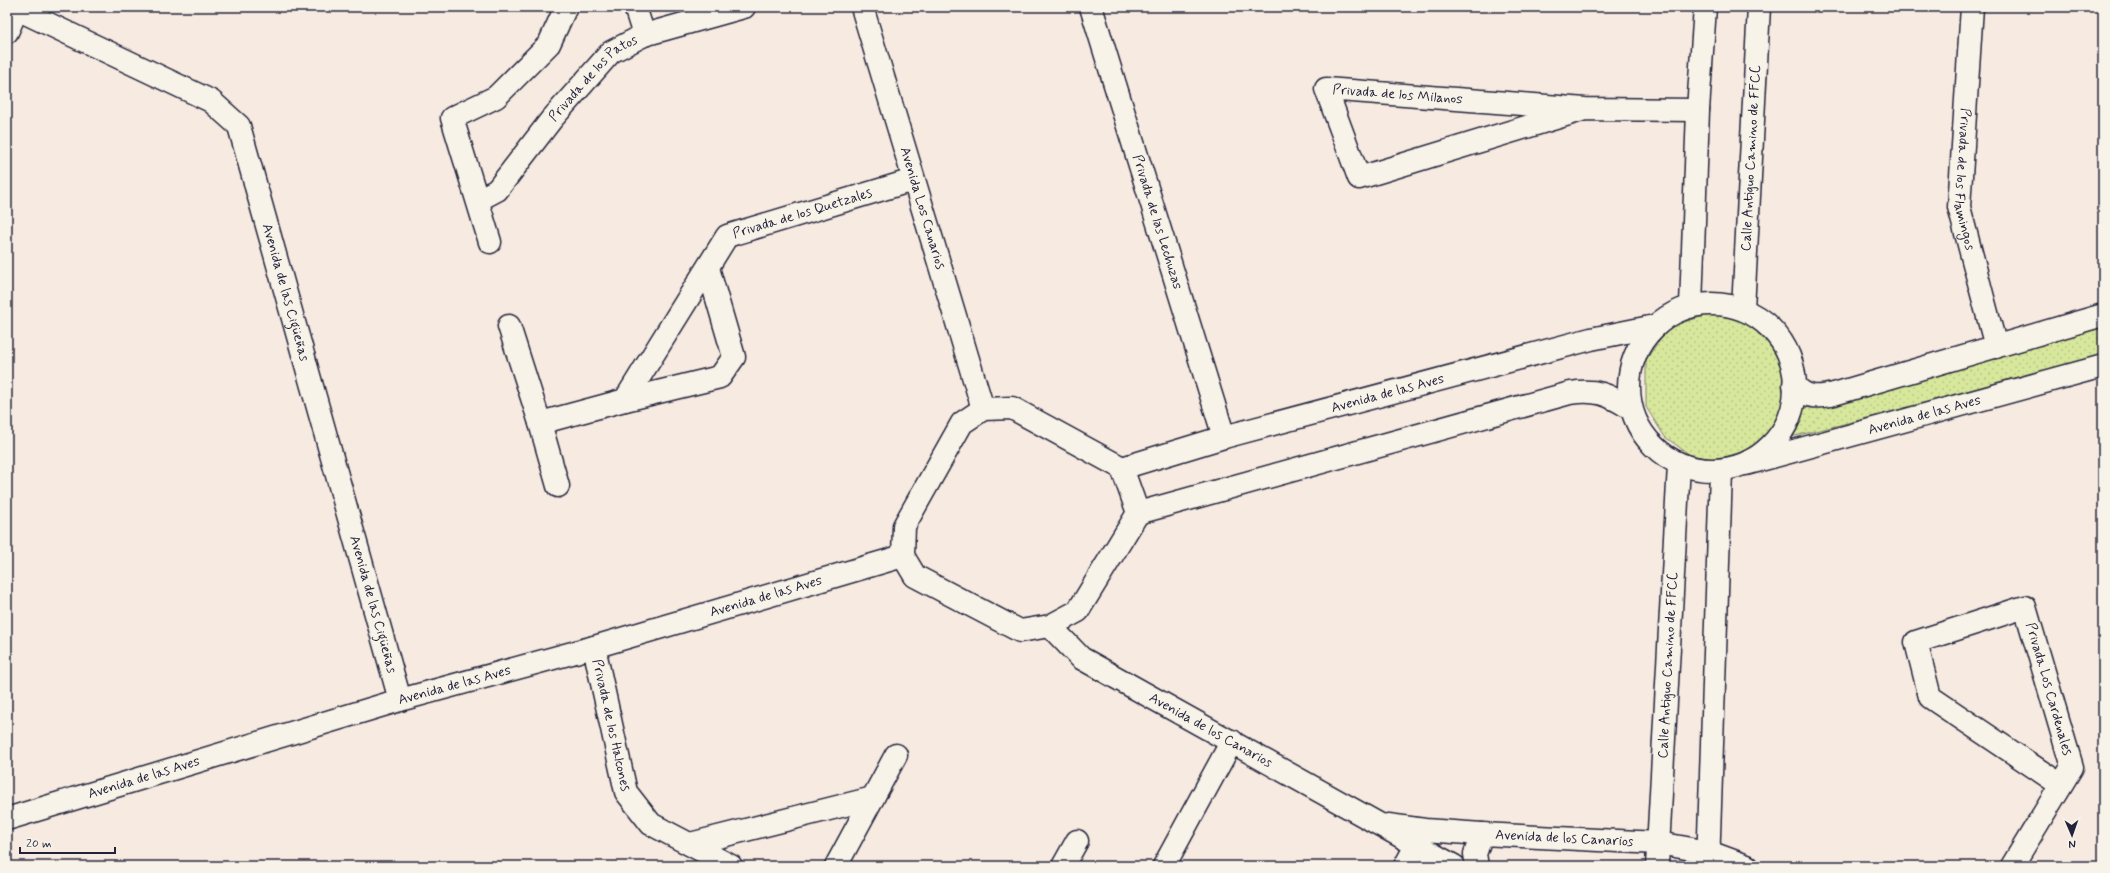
<svg xmlns="http://www.w3.org/2000/svg" width="2110" height="873" font-family="Mynerve,sans-serif">
<style>
.grass{fill:url(#grass-dots);stroke:#7c846b}
.lines{fill:none;stroke-linecap:round;stroke-linejoin:round}
.minor-casing{stroke:#22223b;stroke-width:25}
.secondary-casing{stroke:#22223b;stroke-width:25}
.minor{stroke:#f7f3e8;stroke-width:22}
.secondary{stroke:#f7f3e8;stroke-width:22}
.labels{text-anchor:middle;dominant-baseline:central;stroke-width:3;stroke-linejoin:round;paint-order:stroke}
.street-label{font-size:14px;fill:#22223b;stroke:#f7f3e8}
</style>
<defs>
<pattern id="grass-dots" width="8" height="8" patternUnits="userSpaceOnUse"><rect width="8" height="8" fill="#d7e79b"/><path d="M2 2h.1M6 6h.1" fill="none" stroke="#b8c686" stroke-width="1.8" stroke-linecap="round"/></pattern>
</defs>
<rect width="100%" height="100%" fill="#f7eae1"/>
<filter id="ink" filterUnits="userSpaceOnUse"><feTurbulence type="fractalNoise" baseFrequency=".025" numOctaves="2"/><feDisplacementMap in="SourceGraphic" scale="8" xChannelSelector="R" yChannelSelector="G"/><feConvolveMatrix kernelMatrix="1 2 1 2 8 2 1 2 1" color-interpolation-filters="sRGB"/></filter>
<g filter="url(#ink)">
<path class="grass" d="M 1717,312 L 1746,321 L 1786,359 L 1787,413 L 2103,327 L 2103,360 L 1791,437 L 1748,456 L 1722,462 L 1693,457 L 1665,437 L 1646,407 L 1646,360 L 1668,327 Z"/>
<g class="lines">
<g class="minor-casing">
<g id="minor">
<path d="M 635,7 L 644,35"/>
<path id="s1" d="M 862,7 L 983,409"/>
<path id="s2" d="M 1091,7 L 1224,437"/>
<path id="s3" d="M 1972,7 L 1959,207 L 1996,347"/>
<path id="s4" d="M 17,9 L 211,101 L 239,126 L 400,700"/>
<path d="M 7,32 L 18,7"/>
<path id="s5" d="M 1585,109 L 1359,178 L 1326,89 L 1585,109 L 1698,110"/>
<path id="s6" d="M 478,200 L 497,190 L 551,120 L 611,52 L 644,35 L 744,7"/>
<path d="M 490,242 L 452,118 L 496,97 L 549,44 L 566,7"/>
<path d="M 509,326 L 540,423 L 558,486"/>
<path d="M 1794,385 C 1806,398 1817,398 1834,394 L 2103,315"/>
<path d="M 625,400 L 720,377 L 734,357 L 708,268"/>
<path d="M 1012,408 L 1122,468 L 1138,513 L 1078,611 L 1050,626 L 1020,631 L 915,576 L 903,556 L 904,526 L 962,423 L 983,409 Z"/>
<path id="s7" d="M 540,423 L 625,400 L 727,236 L 913,180"/>
<path id="s8" d="M 1746,464 L 2103,366"/>
<path id="s9" d="M 1122,468 L 1224,437 L 1591,339 L 1655,326"/>
<path d="M 1138,513 L 1570,393 C 1596,389 1608,394 1630,408"/>
<path id="s10" d="M 1050,626 L 1081,658 L 1454,866"/>
<path id="s11" d="M 594,647 L 626,792 L 651,824 L 731,866"/>
<path id="s12" d="M 7,819 L 400,700 L 594,647 L 903,556"/>
<path id="s13" d="M 1388,825 L 1425,830 L 1482,834 L 1658,843 L 1709,852 L 1747,866"/>
<path d="M 690,844 L 873,798"/>
<path d="M 836,866 L 896,755"/>
<path d="M 1063,866 L 1077,841"/>
<path d="M 1164,866 L 1232,741"/>
<path d="M 1405,866 L 1423,833"/>
<path d="M 1477,866 L 1475,854 L 1482,834"/>
<path d="M 2012,866 L 2072,767 L 2025,607 L 1916,642 L 1930,697 L 2061,785"/>
</g>
</g>
<g class="secondary-casing">
<g id="secondary">
<circle cx="1712" cy="387" r="83"/>
<path d="M 1691,306 L 1698,110 L 1705,7"/>
<path id="s14" d="M 1743,309 L 1759,7"/>
<path id="s15" d="M 1657,866 L 1679,465"/>
<path d="M 1708,866 L 1721,471"/>
</g>
</g>
<use href="#minor" class="minor"/>
<use href="#secondary" class="secondary"/>
</g>
</g>
<g class="labels">
<g class="street-label">
<text stroke="none"><textPath href="#s6" startOffset="170">Privada de los Patos</textPath></text>
<text stroke="none"><textPath href="#s5" startOffset="403">Privada de los Milanos</textPath></text>
<text stroke="none"><textPath href="#s14" startOffset="151">Calle Antiguo Camino de FFCC</textPath></text>
<text stroke="none"><textPath href="#s3" startOffset="173">Privada de los Flamingos</textPath></text>
<text stroke="none"><textPath href="#s1" startOffset="210">Avenida Los Canarios</textPath></text>
<text stroke="none"><textPath href="#s7" startOffset="360">Privada de los Quetzales</textPath></text>
<text stroke="none"><textPath href="#s2" startOffset="225">Privada de las Lechuzas</textPath></text>
<text stroke="none"><textPath href="#s4" startOffset="425">Avenida de las Cigüeñas</textPath></text>
<text stroke="none"><textPath href="#s9" startOffset="276">Avenida de las Aves</textPath></text>
<text stroke="none"><textPath href="#s8" startOffset="185">Avenida de las Aves</textPath></text>
<text stroke="none"><textPath href="#s12" startOffset="791">Avenida de las Aves</textPath></text>
<text stroke="none"><textPath href="#s4" startOffset="749">Avenida de las Cigüeñas</textPath></text>
<text stroke="none"><textPath href="#s15" startOffset="201">Calle Antiguo Camino de FFCC</textPath></text>
<text stroke="none"><textPath href="#s12" startOffset="467">Avenida de las Aves</textPath></text>
<text transform="translate(2049 689) rotate(74)">Privada Los Cardenales</text>
<text stroke="none"><textPath href="#s11" startOffset="80">Privada de los Halcones</textPath></text>
<text stroke="none"><textPath href="#s10" startOffset="193">Avenida de los Canarios</textPath></text>
<text stroke="none"><textPath href="#s12" startOffset="143">Avenida de las Aves</textPath></text>
<text stroke="none"><textPath href="#s13" startOffset="177">Avenida de los Canarios</textPath></text>
</g>
</g>
<rect width="2110" height="873" fill="none" stroke="#f7f3e8" stroke-width="24"/>
<rect x="12" y="12" width="2086" height="849" fill="none" stroke="#22223b" stroke-width="1.5" filter="url(#ink)"/>
<g transform="translate(2072 835) rotate(178)" stroke="#f7f3e8" stroke-width="3" paint-order="stroke">
<path d="M0-3L7 15L0 10L-7 15Z" fill="#22223b"/>
<text y="-6" font-size="11" font-weight="bold" text-anchor="middle" fill="#22223b">N</text>
</g>
<path d="M20 847v6h95v-6" fill="none" stroke="#22223b" stroke-width="2"/>
<text x="26" y="847" font-size="12" fill="#22223b" stroke="#f7f3e8" stroke-width="3" paint-order="stroke">20 m</text>
</svg>
